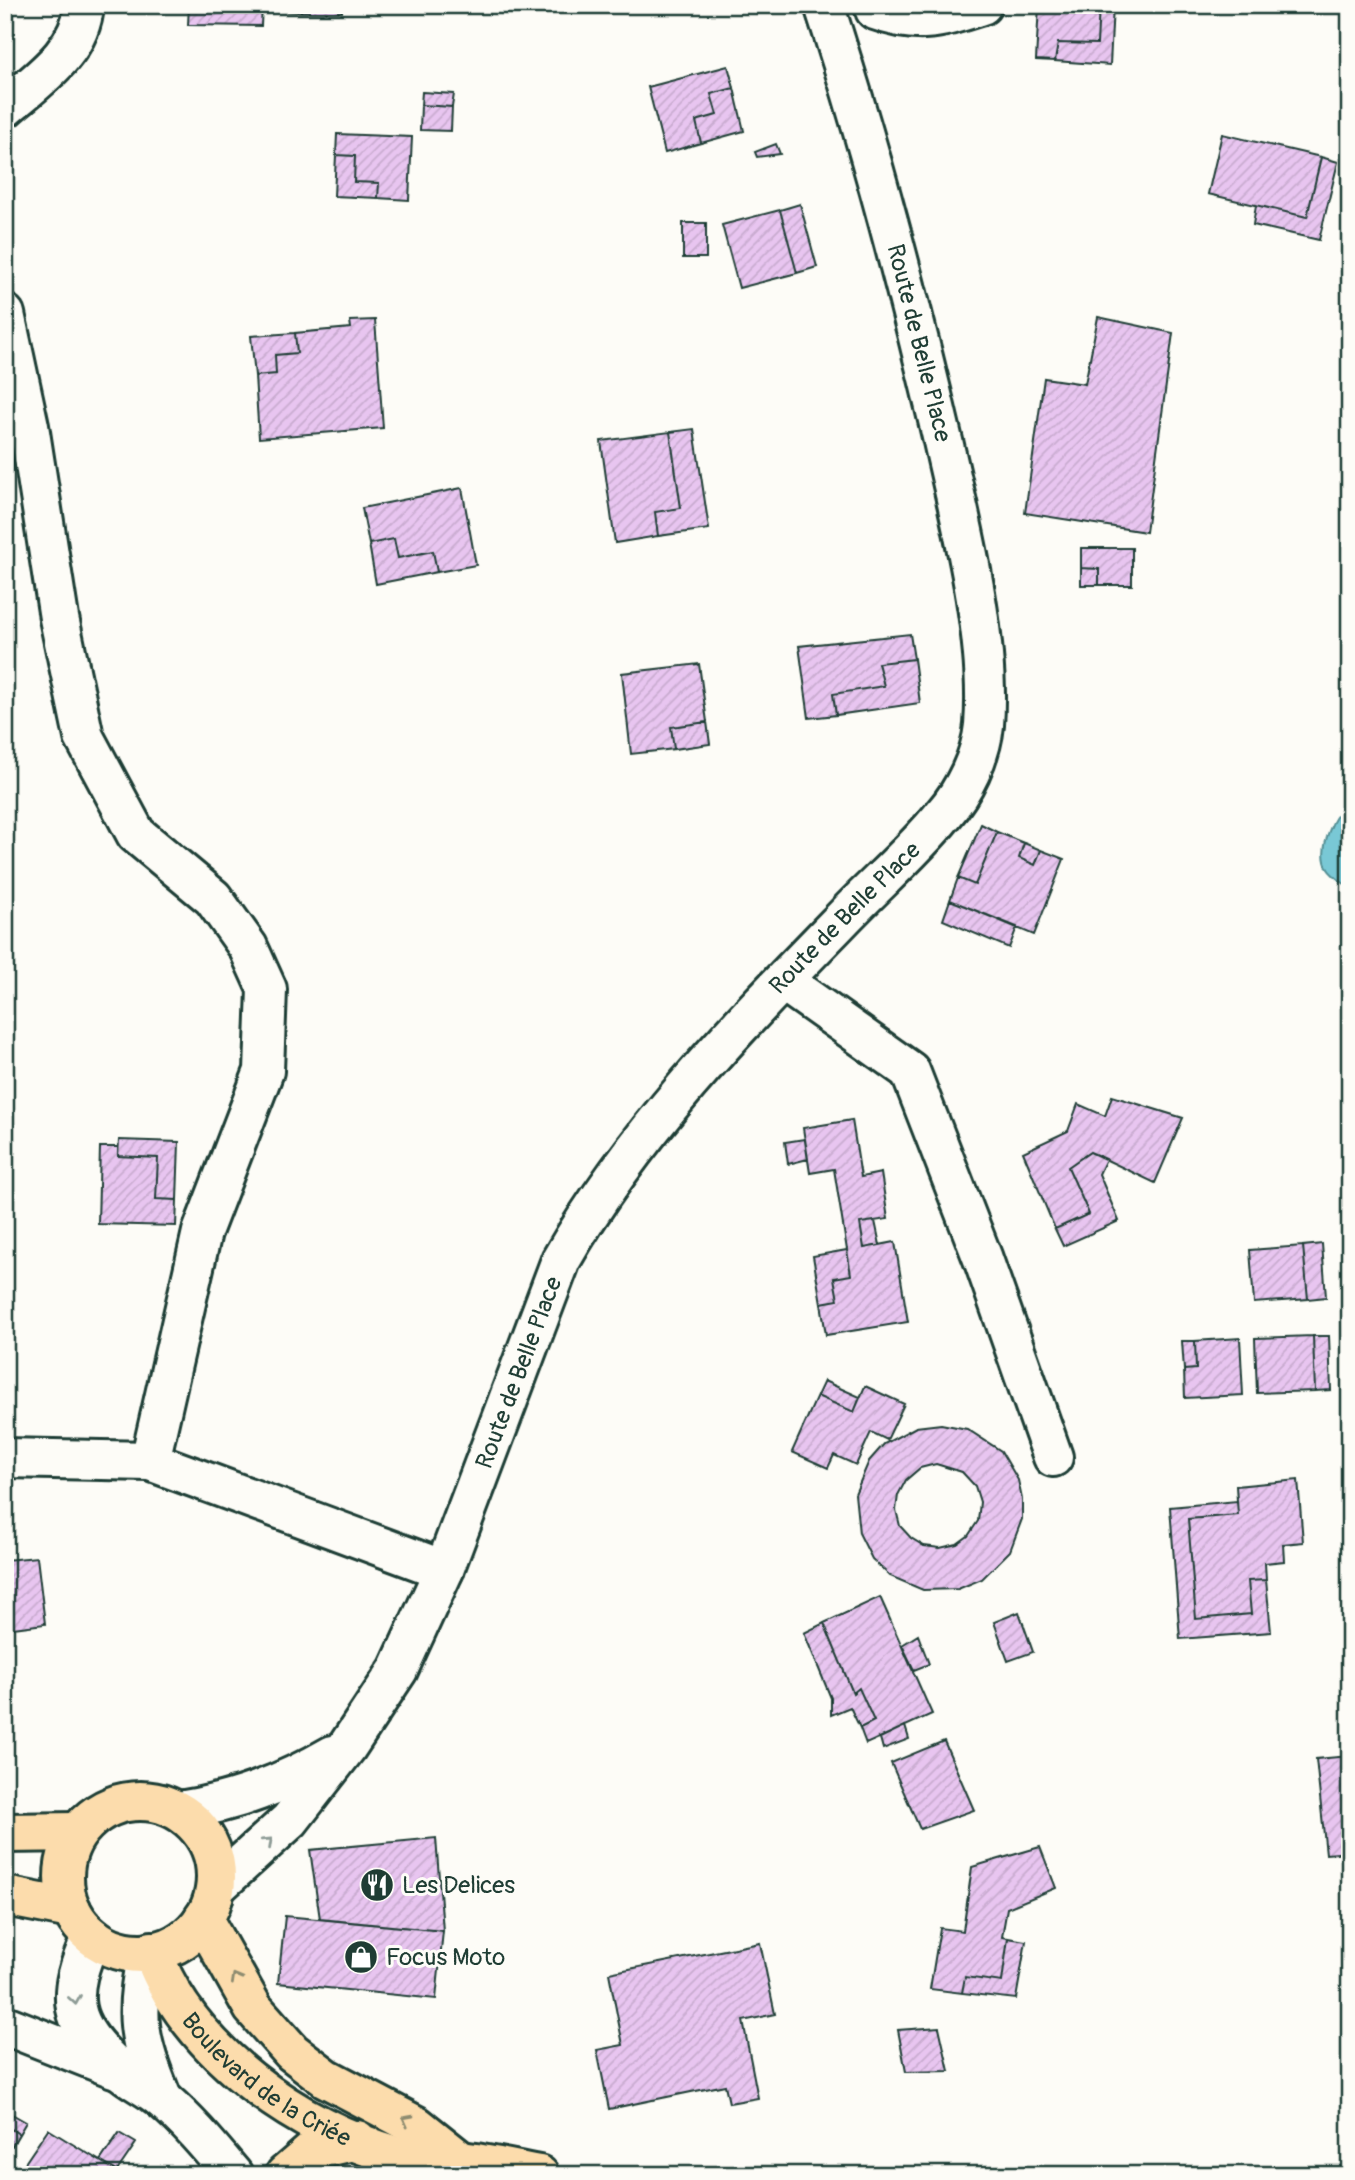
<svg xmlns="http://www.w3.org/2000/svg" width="1355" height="2180" font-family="Pangolin,sans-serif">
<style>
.water{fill:#79c8d5;stroke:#559095;stroke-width:2}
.building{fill:url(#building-hatch);stroke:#1f3d34;stroke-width:2;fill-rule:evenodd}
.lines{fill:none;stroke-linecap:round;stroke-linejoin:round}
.minor-casing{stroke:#1f3d34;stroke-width:44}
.primary-casing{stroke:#1f3d34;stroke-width:44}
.minor{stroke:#fdfcf7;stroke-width:38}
.primary{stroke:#fcdcac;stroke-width:38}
.oneway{stroke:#8e9c96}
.oneway2{stroke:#8e8c70}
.labels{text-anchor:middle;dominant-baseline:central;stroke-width:6;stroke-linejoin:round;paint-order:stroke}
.street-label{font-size:24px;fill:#1f3d34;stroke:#fdfcf7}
.poi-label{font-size:24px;fill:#1f3d34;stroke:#fdfcf7;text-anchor:start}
</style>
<defs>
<pattern id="building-hatch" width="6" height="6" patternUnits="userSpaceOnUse" patternTransform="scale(1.75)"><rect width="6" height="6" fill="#e8c5f0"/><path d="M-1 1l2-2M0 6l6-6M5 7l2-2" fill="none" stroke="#c7aace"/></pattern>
</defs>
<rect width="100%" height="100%" fill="#fdfcf7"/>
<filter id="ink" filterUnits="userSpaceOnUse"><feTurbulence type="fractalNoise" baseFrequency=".0143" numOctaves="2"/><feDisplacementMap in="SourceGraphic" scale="14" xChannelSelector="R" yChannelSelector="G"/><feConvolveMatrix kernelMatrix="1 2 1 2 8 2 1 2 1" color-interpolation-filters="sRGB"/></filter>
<g filter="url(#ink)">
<path class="water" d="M 1350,802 L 1350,888 C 1344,883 1332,876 1328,869 C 1317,850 1333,813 1350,802 Z"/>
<path class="building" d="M 189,5 L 262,5 L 261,26 L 188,25 Z
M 275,5 L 301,5 L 301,12 L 275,11 Z
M 301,5 L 342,5 L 342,12 L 301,12 Z
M 1039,5 L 1099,5 L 1097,44 L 1058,43 L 1055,61 L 1036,60 Z
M 1099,5 L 1113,5 L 1110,65 L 1055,61 L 1058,43 L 1097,44 Z
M 728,66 L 734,88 L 711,94 L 717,115 L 696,121 L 701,143 L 665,153 L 648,87 Z
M 734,88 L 744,131 L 701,143 L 696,121 L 717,115 L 711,94 Z
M 422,92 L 454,94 L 452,107 L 421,105 Z
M 421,105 L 452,107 L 451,131 L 420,130 Z
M 337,134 L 412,137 L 409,200 L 378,198 L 379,183 L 354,182 L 355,156 L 336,155 Z
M 1222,134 L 1321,157 L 1307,217 L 1208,194 Z
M 776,144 L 780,154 L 757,157 L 755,152 Z
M 336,155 L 355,156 L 354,182 L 379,183 L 378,198 L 334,196 Z
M 1321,157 L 1338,162 L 1319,240 L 1253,225 L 1256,205 L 1307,217 Z
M 800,204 L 817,267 L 797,273 L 780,210 Z
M 780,210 L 797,273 L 739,288 L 722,225 Z
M 683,223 L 706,223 L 706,258 L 683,258 Z
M 1098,317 L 1173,333 L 1146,532 L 1025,513 L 1044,378 L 1085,384 Z
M 375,320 L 383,428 L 259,438 L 255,376 L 276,374 L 275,355 L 297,353 L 295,333 L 351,328 L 350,321 Z
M 295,333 L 297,353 L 275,355 L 276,374 L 255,376 L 251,336 Z
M 694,429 L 709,529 L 658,536 L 655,512 L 681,508 L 670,432 Z
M 670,432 L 681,508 L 655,512 L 658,536 L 615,543 L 601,441 Z
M 462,488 L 476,565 L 437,572 L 433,551 L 398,558 L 394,539 L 369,544 L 362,508 Z
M 394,539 L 398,558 L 433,551 L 437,572 L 376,584 L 369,544 Z
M 1081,548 L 1132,548 L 1132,585 L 1099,585 L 1099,569 L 1081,568 Z
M 1081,568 L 1099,569 L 1099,585 L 1081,585 Z
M 910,634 L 914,659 L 878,663 L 884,686 L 833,694 L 836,715 L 809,718 L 799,646 Z
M 914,659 L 920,703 L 836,715 L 833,694 L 884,686 L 878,663 Z
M 699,664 L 707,722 L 671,727 L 674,749 L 631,754 L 622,673 Z
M 707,722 L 710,744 L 674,749 L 671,727 Z
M 981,824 L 997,832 L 975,885 L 958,878 Z
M 997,832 L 1024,843 L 1019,858 L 1035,865 L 1041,850 L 1064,859 L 1034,935 L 950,900 L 958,878 L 975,885 Z
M 1024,843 L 1041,850 L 1035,865 L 1019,858 Z
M 950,900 L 1017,927 L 1009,948 L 943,920 Z
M 1112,1096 L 1183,1118 L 1155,1183 L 1090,1152 L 1068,1167 L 1089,1214 L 1055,1229 L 1023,1152 L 1068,1131 L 1078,1104 L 1105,1116 Z
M 852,1120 L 861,1177 L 881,1173 L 888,1219 L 860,1223 L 864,1248 L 895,1242 L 908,1322 L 826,1335 L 821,1303 L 838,1300 L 834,1278 L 851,1275 L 834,1169 L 810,1173 L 803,1128 Z
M 805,1139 L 808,1159 L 788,1164 L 785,1142 Z
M 119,1140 L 179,1142 L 177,1200 L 156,1199 L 158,1158 L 118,1156 Z
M 100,1147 L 118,1147 L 118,1156 L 158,1158 L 156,1199 L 177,1200 L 176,1226 L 98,1224 Z
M 1090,1152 L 1106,1159 L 1099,1174 L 1119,1221 L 1063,1246 L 1055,1229 L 1089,1214 L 1068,1167 Z
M 875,1221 L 880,1245 L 864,1248 L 860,1223 Z
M 1322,1244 L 1326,1297 L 1308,1299 L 1303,1246 Z
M 1303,1246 L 1308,1299 L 1254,1303 L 1250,1250 Z
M 847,1250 L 851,1275 L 834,1278 L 838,1300 L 821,1303 L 813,1256 Z
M 1313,1336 L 1315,1391 L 1257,1393 L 1255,1338 Z
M 1313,1336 L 1329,1336 L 1331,1390 L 1315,1391 Z
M 1240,1338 L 1243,1395 L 1185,1398 L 1184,1370 L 1196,1369 L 1195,1341 Z
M 1182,1341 L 1195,1341 L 1196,1369 L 1184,1370 Z
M 824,1381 L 860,1397 L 854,1412 L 817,1396 Z
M 865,1386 L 904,1404 L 887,1440 L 871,1432 L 856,1465 L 834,1455 L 828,1468 L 792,1452 L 817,1396 L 854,1412 Z
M 941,1424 L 967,1429 L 1001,1451 L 1018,1480 L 1022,1499 L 1022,1519 L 1010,1551 L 982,1579 L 958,1589 L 923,1590 L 890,1576 L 872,1559 L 859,1533 L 855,1494 L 869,1461 L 884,1444 L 916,1427 ZM 936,1464 L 962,1472 L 975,1486 L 980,1502 L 978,1521 L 968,1536 L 957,1544 L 940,1548 L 924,1546 L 911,1538 L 900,1526 L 896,1510 L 898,1495 L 906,1480 L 920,1468 Z
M 1298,1480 L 1303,1542 L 1283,1544 L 1284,1561 L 1265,1563 L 1266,1580 L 1248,1581 L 1251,1614 L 1196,1619 L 1188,1519 L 1238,1515 L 1236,1486 Z
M 1237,1501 L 1238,1515 L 1188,1519 L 1196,1619 L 1251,1614 L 1248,1581 L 1266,1580 L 1271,1632 L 1180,1639 L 1170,1507 Z
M 37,1557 L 45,1624 L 5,1629 L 5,1560 Z
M 880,1597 L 932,1714 L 866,1744 L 860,1728 L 874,1721 L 859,1688 L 853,1693 L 824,1623 Z
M 1019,1612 L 1033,1652 L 1008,1661 L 994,1622 Z
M 824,1623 L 853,1693 L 859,1688 L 874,1721 L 860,1728 L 850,1707 L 831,1715 L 831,1698 L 804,1633 Z
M 918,1635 L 929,1664 L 914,1670 L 902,1645 Z
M 905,1726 L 909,1739 L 883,1749 L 880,1738 Z
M 944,1741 L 974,1810 L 920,1829 L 891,1763 Z
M 1350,1756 L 1350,1852 L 1326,1854 L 1316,1759 Z
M 436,1838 L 443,1931 L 320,1919 L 310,1850 Z
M 1040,1847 L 1056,1888 L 1007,1908 L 1002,1937 L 1008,1938 L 1002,1982 L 965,1977 L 962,1993 L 930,1989 L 940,1928 L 963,1931 L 972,1867 Z
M 285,1916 L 443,1931 L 436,1999 L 278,1983 Z
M 1008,1938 L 1026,1941 L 1016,1999 L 962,1993 L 965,1977 L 1002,1982 Z
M 760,1943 L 775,2014 L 743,2021 L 758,2098 L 729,2103 L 725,2085 L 609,2109 L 597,2050 L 623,2045 L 609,1973 Z
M 939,2027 L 949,2071 L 906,2072 L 898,2030 Z
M 5,2110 L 26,2122 L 19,2134 L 5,2125 Z
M 5,2125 L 19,2134 L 12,2146 L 5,2146 Z
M 48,2129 L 100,2161 L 117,2171 L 114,2175 L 17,2175 Z
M 119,2133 L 136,2143 L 117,2171 L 100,2161 Z"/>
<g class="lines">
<g class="minor-casing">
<g id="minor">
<path d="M 875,10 C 920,26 938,19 982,5"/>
<path d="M 5,108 C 37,80 81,52 84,5"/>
<path d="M 5,314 L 29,426 L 59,618 L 84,737 L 136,834 L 213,898 L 248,947 L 267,989 L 264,1071 L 202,1232 L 150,1461"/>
<path d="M 783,981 L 910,1071 L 983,1259 L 1053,1457"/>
<path d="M 5,1458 L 150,1461 L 444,1570"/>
<path d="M 179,1811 C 236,1802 283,1784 333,1755"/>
<path id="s1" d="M 216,1887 L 290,1820 L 347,1747 L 398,1670 L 444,1570 L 561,1260 C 636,1129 744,1020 848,913 C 879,881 915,850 943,815 C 964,791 981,756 984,725 C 991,640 962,525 943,441 C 909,295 871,149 824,5"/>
<path d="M 92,1936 C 65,1996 67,2023 119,2069 C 132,2081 150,2088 163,2100 C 189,2122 211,2149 233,2175"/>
<path d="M 147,1953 C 133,2017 138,2039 162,2098"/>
<path d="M 5,2025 L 114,2068"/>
</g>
</g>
<g class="primary-casing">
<g id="primary">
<circle cx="140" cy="1877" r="76"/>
<path d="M 5,1833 L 77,1832"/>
<path d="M 5,1896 L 71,1909"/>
<path d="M 203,1919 L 253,2008 L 292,2052 L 326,2078 L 417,2126 L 461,2161"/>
<path id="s2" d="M 152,1951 C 188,2051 297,2128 397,2156 C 416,2162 440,2159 460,2161 C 487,2164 513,2170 539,2175"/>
<path d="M 285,2175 L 314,2150 L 357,2140"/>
</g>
</g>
<use href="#minor" class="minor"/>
<use href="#primary" class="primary"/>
</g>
<defs><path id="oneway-chevron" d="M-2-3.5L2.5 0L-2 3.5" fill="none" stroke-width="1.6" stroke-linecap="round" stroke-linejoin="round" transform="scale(1.75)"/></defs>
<g class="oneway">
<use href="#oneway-chevron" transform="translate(268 1842) rotate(-43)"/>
<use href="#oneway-chevron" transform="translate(75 2000) rotate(81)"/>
</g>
<g class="oneway2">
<use href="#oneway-chevron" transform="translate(236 1978) rotate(-119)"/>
<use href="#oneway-chevron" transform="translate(407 2120) rotate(-152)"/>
</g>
</g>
<defs>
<g id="restaurant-disc" transform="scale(1.75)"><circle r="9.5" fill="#1f3d34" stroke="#fdfcf7"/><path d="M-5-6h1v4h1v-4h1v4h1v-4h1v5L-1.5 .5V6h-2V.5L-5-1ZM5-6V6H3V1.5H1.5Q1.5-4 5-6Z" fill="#fff"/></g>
<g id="shop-disc" transform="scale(1.75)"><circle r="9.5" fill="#1f3d34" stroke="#fdfcf7"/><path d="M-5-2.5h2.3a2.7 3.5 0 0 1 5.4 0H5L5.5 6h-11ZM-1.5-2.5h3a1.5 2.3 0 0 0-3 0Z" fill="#fff"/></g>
</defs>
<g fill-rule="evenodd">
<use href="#restaurant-disc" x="377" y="1885"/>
<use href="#shop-disc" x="361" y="1957"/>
</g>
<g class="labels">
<g class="street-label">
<text transform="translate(919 343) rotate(76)">Route de Belle Place</text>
<text stroke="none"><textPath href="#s1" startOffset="1172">Route de Belle Place</textPath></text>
<text stroke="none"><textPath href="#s1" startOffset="606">Route de Belle Place</textPath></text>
<text stroke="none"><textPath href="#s2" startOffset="177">Boulevard de la Criée</textPath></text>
</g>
<g class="poi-label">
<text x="402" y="1885">Les Delices</text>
<text x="386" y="1957">Focus Moto</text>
</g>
</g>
<rect width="1355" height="2180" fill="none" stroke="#fdfcf7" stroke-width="28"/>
<rect x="14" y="14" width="1327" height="2152" fill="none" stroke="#1f3d34" stroke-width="2.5" filter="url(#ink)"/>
</svg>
